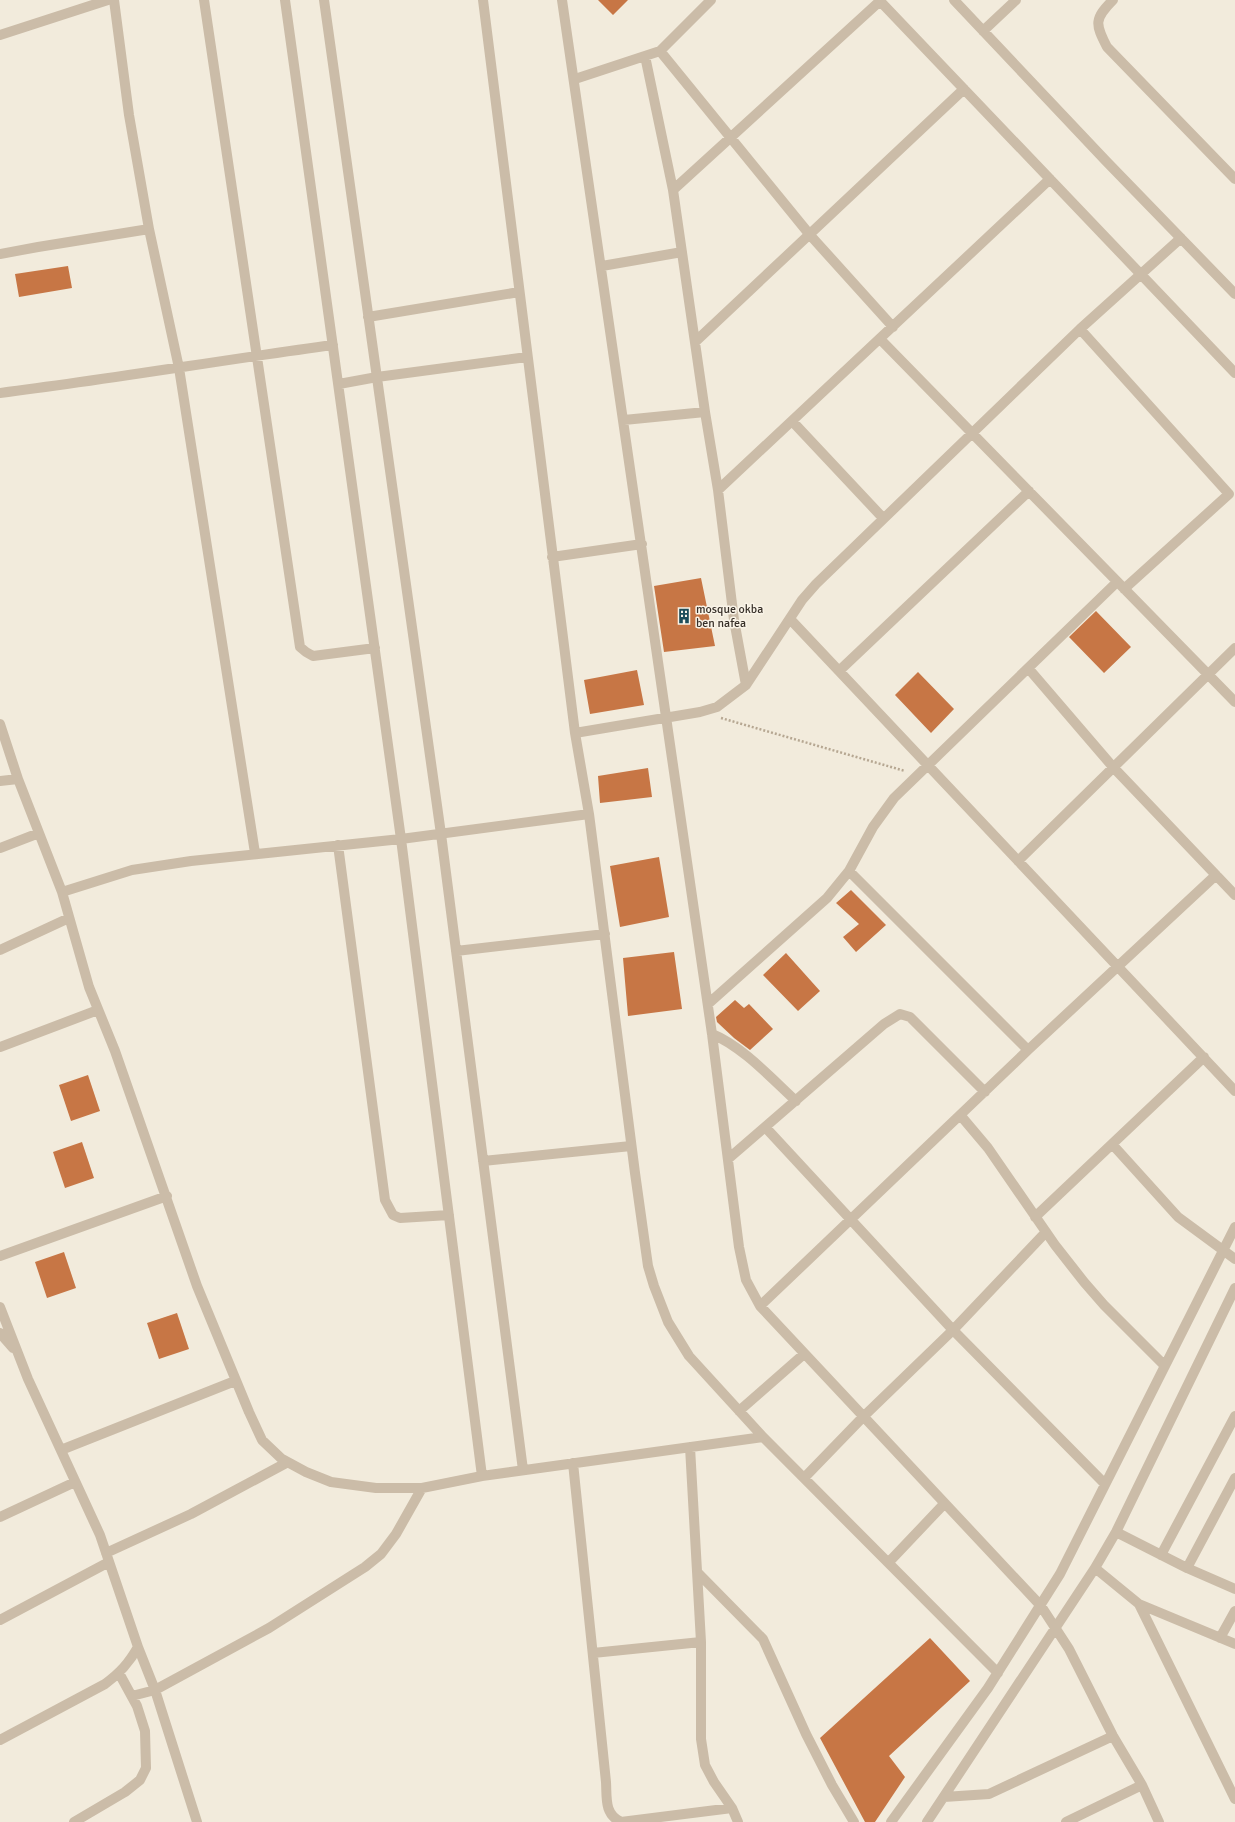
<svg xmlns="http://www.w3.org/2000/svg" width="1235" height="1822" font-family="Signika,sans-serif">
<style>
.building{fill:#c77645}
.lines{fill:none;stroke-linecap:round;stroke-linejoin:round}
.path{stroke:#b6a792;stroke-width:2.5;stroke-dasharray:2 2;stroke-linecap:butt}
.minor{stroke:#cbbca8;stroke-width:10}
.labels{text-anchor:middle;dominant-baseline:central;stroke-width:3;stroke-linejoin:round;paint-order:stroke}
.poi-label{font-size:12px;fill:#372f28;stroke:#faf4e8;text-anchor:start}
</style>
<rect width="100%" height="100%" fill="#f2ebdc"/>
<path class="building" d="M 598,0 L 628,0 L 613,15 Z
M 68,266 L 72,288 L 19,297 L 15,274 Z
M 701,578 L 715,646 L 664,652 L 654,586 Z
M 1096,611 L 1131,647 L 1104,673 L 1069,637 Z
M 637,670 L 644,705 L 590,714 L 584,680 Z
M 918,672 L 954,709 L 931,733 L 895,695 Z
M 648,768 L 652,797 L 600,803 L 598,776 Z
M 659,857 L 669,917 L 620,927 L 610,866 Z
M 851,890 L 886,925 L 856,952 L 843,937 L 859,924 L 836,903 Z
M 674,952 L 682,1009 L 628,1016 L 623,958 Z
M 786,953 L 820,991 L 798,1011 L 763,975 Z
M 735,1000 L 744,1008 L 749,1004 L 773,1029 L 750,1050 L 734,1038 L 717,1022 L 716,1017 Z
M 88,1075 L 100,1111 L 71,1121 L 59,1085 Z
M 82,1142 L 94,1178 L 65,1188 L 53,1152 Z
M 64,1252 L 76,1288 L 47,1298 L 35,1262 Z
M 177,1313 L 189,1349 L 159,1359 L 147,1323 Z
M 930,1638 L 970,1681 L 889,1756 L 905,1777 L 875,1822 L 865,1822 L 820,1738 Z"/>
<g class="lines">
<path class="path" d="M 721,718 L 905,771"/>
<path class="minor" d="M 114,0 L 129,115 L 149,229 L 179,368 L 255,853
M 204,0 L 300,647 L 306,652 L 313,656 L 375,648
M 285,0 L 401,839 L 482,1476
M 324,0 L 441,834 L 523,1470
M 483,0 L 575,733 L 589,814 L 635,1173 L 648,1266 L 654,1286 L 668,1322 L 689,1356 L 763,1437 L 998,1673
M 562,0 L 712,1034 L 739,1247 L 746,1280 L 760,1306 L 1041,1606 L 1069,1649 L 1113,1736 L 1142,1785 L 1159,1822
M 879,0 L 1235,373
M 954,0 L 1106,161 L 1235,294
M 1113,0 C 1094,19 1095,24 1107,47 L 1235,179
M 983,31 L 1016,0
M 0,35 L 108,0
M 660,51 L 711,0
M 645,56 L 673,190 L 705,412 L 718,490 L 734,620 L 746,685
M 575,79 L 660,51 L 810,235 L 893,327
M 673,190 L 880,1
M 0,254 L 38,247 L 149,229
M 602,266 L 682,252
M 368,317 L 519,292
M 1080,329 L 1229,494 L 1124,589
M 880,339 L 1235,702
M 695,342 L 964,89
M 339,384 L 377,377 L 527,357
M 0,393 C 112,379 222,360 333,345
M 624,420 L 705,412
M 792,421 L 883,518
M 718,490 L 1050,179
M 552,557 L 642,544
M 790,619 L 1235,1091
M 1028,668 L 1113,767 L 1235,895
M 839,671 L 1029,491
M 0,724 L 18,779 L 62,892 L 89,987 L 115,1051 L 197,1286 L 249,1412 L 262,1440 L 282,1459 L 306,1472 L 331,1482 L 376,1488 L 422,1488 L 482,1476 L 763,1437
M 575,733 L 700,712 L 717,707 L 746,685 L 802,600 L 816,584 L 1080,329 L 1181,238
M 0,781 L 18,779
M 338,845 L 385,1200 L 393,1215 L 400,1218 L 449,1215
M 0,848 L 39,833
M 1018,861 L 1235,648
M 849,871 L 1028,1050
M 62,892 L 132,870 L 191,861 L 401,839 L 589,814
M 0,950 L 69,918
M 456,951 L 605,934
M 708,1004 L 827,898 L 849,871 L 873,827 L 894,798 L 1117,582
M 712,1034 C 742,1046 772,1079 796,1101
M 0,1047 L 98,1010
M 961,1116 L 988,1148 L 1055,1245 L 1084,1282 L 1104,1305 L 1165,1366
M 766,1128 L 953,1330 L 1105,1484
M 1112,1144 L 1178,1217 L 1235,1259
M 728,1159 L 884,1024 L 900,1014 L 910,1017 L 985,1092
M 483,1161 L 631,1146
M 1035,1217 L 1204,1057
M 0,1256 L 167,1196
M 760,1306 L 1028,1050 L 1216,875
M 0,1307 L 28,1379 L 100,1535 L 138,1647 C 129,1663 120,1673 105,1684 L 0,1740
M 0,1333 L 13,1348
M 739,1411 L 804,1354
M 690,1447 L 701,1642 L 701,1739 L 705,1765 L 714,1782 L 732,1808 L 738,1822
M 61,1450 L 235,1381
M 573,1463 L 606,1782 C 607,1798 604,1814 621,1822 L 732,1808
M 804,1478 L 863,1417 L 953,1330 L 1046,1232
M 0,1517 L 75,1482
M 1116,1532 L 1187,1568 L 1235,1589
M 106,1553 L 191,1514 L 288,1462
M 1161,1555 L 1235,1416
M 889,1562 L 944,1504
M 1095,1568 L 1139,1604 L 1235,1644
M 1187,1568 L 1235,1478
M 697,1572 L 763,1639 L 806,1734 L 832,1785 L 854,1822
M 1139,1604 L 1235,1799
M 0,1620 L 109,1562
M 1220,1638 L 1235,1611
M 138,1647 L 155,1690 L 197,1822
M 593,1653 L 701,1642
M 132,1696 L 155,1690 L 269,1628 L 365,1567 L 381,1554 L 396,1534 L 422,1488
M 944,1797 L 989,1794 L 1113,1736
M 74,1822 L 125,1792 L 140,1780 L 146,1768 L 145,1731 L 137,1706 L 119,1673
M 891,1822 L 988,1688 L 1060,1574 L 1235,1227
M 927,1822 L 1095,1568 L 1116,1532 L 1235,1288
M 1066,1822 L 1142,1785"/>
</g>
<defs>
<g id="building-bare" transform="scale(1.2)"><path d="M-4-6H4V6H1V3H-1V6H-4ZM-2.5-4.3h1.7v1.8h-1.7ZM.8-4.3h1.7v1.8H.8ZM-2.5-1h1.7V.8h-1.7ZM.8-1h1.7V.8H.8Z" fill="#1d4d59" stroke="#faf4e8" stroke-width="2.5" paint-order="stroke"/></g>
</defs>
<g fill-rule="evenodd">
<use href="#building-bare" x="684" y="616"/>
</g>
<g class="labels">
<g class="poi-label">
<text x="696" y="609">mosque okba<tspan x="696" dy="14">ben nafea</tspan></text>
</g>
</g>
</svg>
